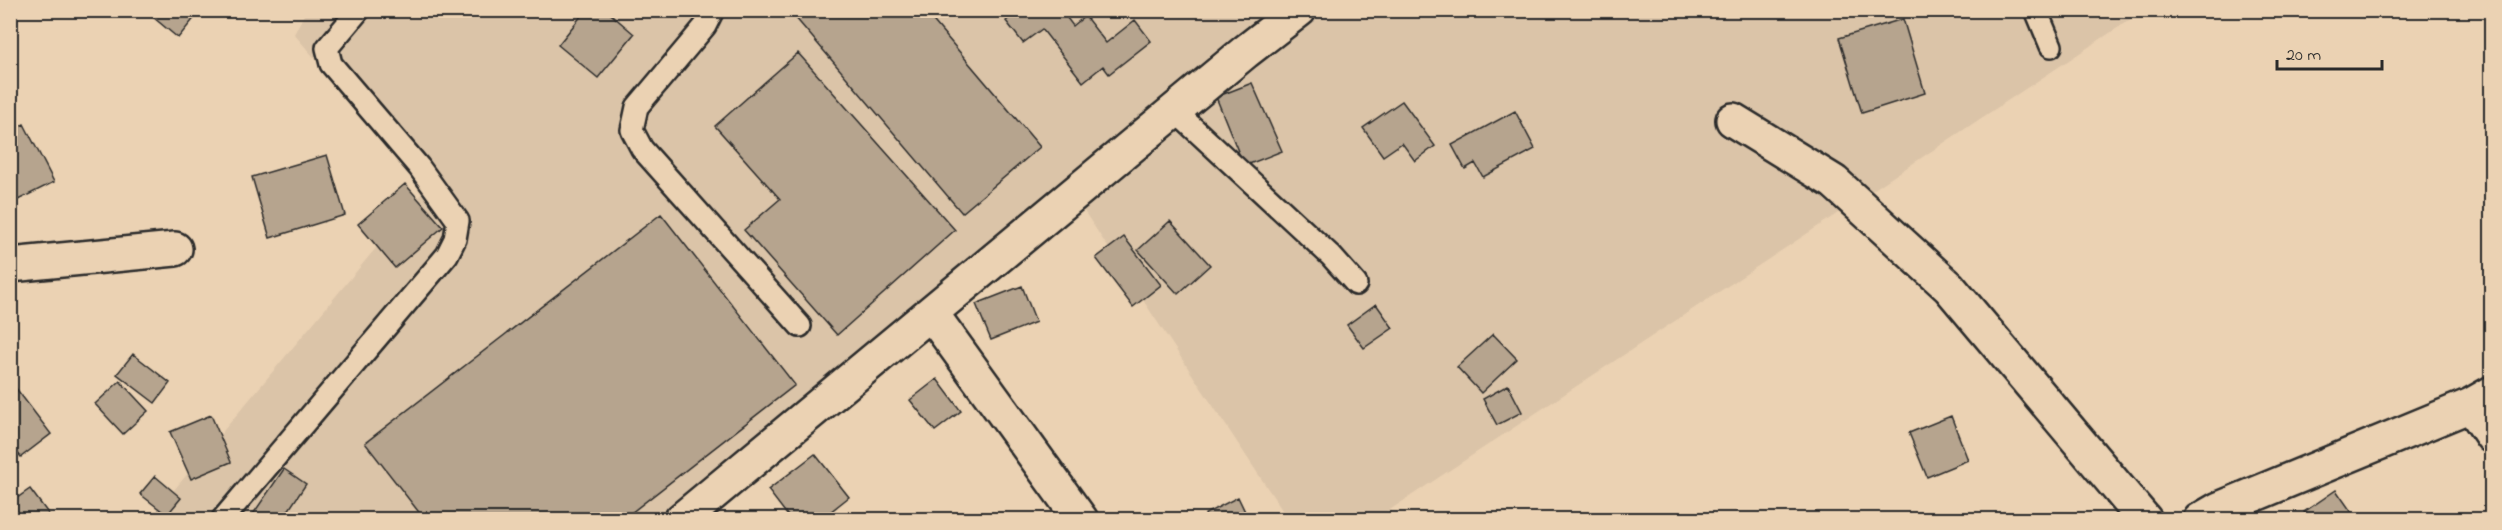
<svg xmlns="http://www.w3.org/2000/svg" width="2502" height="530" font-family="'Indie Flower',sans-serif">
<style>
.built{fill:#dbc4a8}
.building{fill:#b6a48e;stroke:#2b2b2b;stroke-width:1.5}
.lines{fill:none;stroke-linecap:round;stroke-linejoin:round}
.service-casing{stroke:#2b2b2b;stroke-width:26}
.minor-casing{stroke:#2b2b2b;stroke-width:38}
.service{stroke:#ebd2b3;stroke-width:21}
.minor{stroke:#ebd2b3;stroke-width:33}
</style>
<rect width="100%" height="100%" fill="#ebd2b3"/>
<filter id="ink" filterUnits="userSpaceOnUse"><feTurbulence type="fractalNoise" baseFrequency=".0167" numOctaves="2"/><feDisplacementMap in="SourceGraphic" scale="12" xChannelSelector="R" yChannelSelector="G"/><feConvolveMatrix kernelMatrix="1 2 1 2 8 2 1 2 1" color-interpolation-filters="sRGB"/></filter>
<g filter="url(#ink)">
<path class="built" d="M 306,11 L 2143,11 L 1376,519 L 1288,519 L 1078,202 L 681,519 L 149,520 L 426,188 L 294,34 Z"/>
<path class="building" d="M 148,10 L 201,10 L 178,38 L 147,12 Z
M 586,10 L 606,10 L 634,34 L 598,78 L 558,45 Z
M 789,10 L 924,10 L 1040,147 L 962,213 Z
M 1019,10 L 1061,10 L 1073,26 L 1085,16 L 1106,43 L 1135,20 L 1151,41 L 1109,74 L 1103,66 L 1083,82 L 1042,29 L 1023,43 L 1006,21 Z
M 1903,19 L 1925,93 L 1862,113 L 1839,38 Z
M 798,53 L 955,230 L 837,335 L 744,230 L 780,199 L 715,126 Z
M 1252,83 L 1282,151 L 1244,166 L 1216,97 Z
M 1402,101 L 1435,146 L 1415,161 L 1402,143 L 1383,156 L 1363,128 Z
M 1515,111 L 1535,149 L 1483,177 L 1475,163 L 1465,169 L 1452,145 Z
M 24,124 L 54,182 L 10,204 L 10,131 Z
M 327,155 L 345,215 L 270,238 L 252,177 Z
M 405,184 L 443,227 L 395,268 L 358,224 Z
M 661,214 L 795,385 L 622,520 L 425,520 L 365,443 Z
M 1170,221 L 1210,265 L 1178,294 L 1138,250 Z
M 1124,237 L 1161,285 L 1133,307 L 1096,258 Z
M 1022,286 L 1036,322 L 991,340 L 976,304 Z
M 1376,304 L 1393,328 L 1364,348 L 1347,325 Z
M 1493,334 L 1517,359 L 1481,393 L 1457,367 Z
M 133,354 L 170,383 L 155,403 L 117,374 Z
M 937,379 L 961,411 L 935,431 L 910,400 Z
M 120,381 L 148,411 L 123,434 L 95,404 Z
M 1508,385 L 1522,412 L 1497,425 L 1483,399 Z
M 15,387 L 51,434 L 21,457 L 10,444 L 10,390 Z
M 211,415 L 231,462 L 191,479 L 170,432 Z
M 1951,416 L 1968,460 L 1927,477 L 1909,433 Z
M 815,454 L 849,497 L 820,520 L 791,520 L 768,490 Z
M 284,469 L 306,484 L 282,520 L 249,520 Z
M 155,476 L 181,498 L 167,515 L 140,494 Z
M 30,489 L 53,520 L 10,520 L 10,503 Z
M 2336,490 L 2357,520 L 2309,520 L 2304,512 Z
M 1238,497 L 1249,520 L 1207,520 L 1205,514 Z"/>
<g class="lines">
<g class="service-casing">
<path id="service" d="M 713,10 L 705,26 L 637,107 L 632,130 L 642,149 L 800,326
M 2036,10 L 2051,46
M 1175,111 L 1331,256 L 1356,284
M 222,520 L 447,255 L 455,239 L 458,221 L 419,167 L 331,64 L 327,48 L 359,10"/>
</g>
<g class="minor-casing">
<path id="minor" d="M 1733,120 L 1834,182 L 1949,287 L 2145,520
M 10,265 L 175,249
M 931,313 L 1081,520
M 2471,405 L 2492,436
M 681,520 L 1245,52 L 1299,10
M 2200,520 L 2219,509 L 2471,405 L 2492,393"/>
</g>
<use href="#service" class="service"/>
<use href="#minor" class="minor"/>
</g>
</g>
<rect width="2502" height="530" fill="none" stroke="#ebd2b3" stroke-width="36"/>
<rect x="18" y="18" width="2466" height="494" fill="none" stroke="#2b2b2b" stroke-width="2" filter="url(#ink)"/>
<path d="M2277 60v9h105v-9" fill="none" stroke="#2b2b2b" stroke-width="3"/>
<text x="2286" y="60" font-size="18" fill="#2b2b2b" stroke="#ebd2b3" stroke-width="4.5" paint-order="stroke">20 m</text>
</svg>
